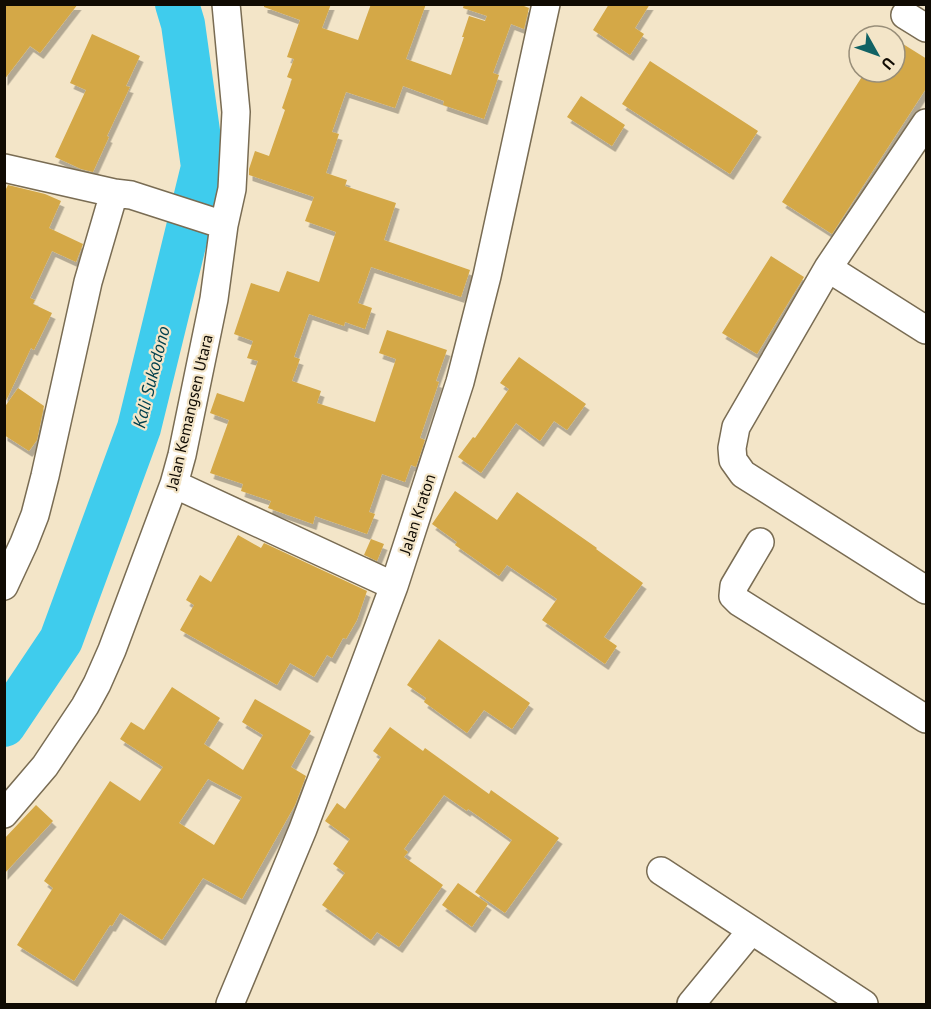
<svg xmlns="http://www.w3.org/2000/svg" width="931" height="1009" font-family="'PT Sans',sans-serif">
<style>
.lines{fill:none;stroke-linecap:round;stroke-linejoin:round}
.river{stroke:#3fcced;stroke-width:44}
.building{fill:#d4a846;fill-rule:evenodd;filter:url(#shadow)}
.minor-casing{stroke:#796c53;stroke-width:30}
.minor{stroke:#fff;stroke-width:27}
.labels{text-anchor:middle;dominant-baseline:central;stroke-width:4.5;stroke-linejoin:round;paint-order:stroke}
.street-label{font-size:16px;fill:#100b03;stroke:#f3e5c8}
.water-label{font-size:18px;font-style:italic;fill:#00414e;stroke:#f3e5c8}
</style>
<defs>
<filter id="shadow"><feDropShadow dx="3.5" dy="6" stdDeviation="0" flood-color="#0004"/></filter>
</defs>
<rect width="100%" height="100%" fill="#f3e5c8"/>
<g class="lines">
<path class="river" d="M 4,725 L 61,640 L 139,428 L 203,167 L 183,24 L 177,4"/>
</g>
<path class="building" d="M 4,4 L 78,4 L 40,53 L 30,46 L 4,80 Z
M 264,4 L 331,4 L 322,28 L 358,40 L 371,4 L 426,4 L 406,59 L 451,75 L 464,37 L 462,37 L 469,16 L 485,21 L 487,16 L 463,8 L 464,4 L 519,4 L 529,8 L 524,29 L 511,24 L 493,73 L 499,75 L 484,119 L 443,105 L 444,101 L 403,86 L 395,108 L 346,92 L 332,132 L 339,134 L 326,173 L 347,180 L 345,186 L 396,203 L 384,240 L 470,270 L 461,297 L 371,267 L 358,303 L 372,308 L 365,329 L 345,322 L 344,326 L 309,314 L 294,357 L 300,359 L 292,381 L 321,391 L 317,403 L 375,422 L 396,359 L 379,353 L 387,330 L 447,350 L 436,381 L 439,382 L 420,438 L 425,440 L 416,467 L 411,465 L 405,482 L 382,474 L 369,512 L 375,514 L 367,534 L 315,516 L 313,524 L 268,508 L 271,501 L 241,491 L 243,484 L 210,473 L 229,420 L 210,413 L 217,393 L 244,402 L 258,361 L 247,358 L 253,341 L 234,334 L 251,283 L 279,292 L 287,271 L 319,282 L 336,232 L 305,221 L 314,197 L 249,175 L 249,169 L 255,151 L 269,156 L 285,110 L 282,108 L 292,79 L 287,77 L 294,59 L 287,57 L 300,20 L 264,7 Z
M 609,4 L 650,4 L 635,28 L 644,34 L 630,55 L 593,30 Z
M 92,34 L 140,56 L 126,86 L 130,87 L 107,136 L 109,137 L 93,172 L 81,169 L 55,157 L 86,90 L 70,83 Z
M 895,39 L 927,59 L 927,87 L 832,234 L 782,202 L 865,72 L 895,72 Z
M 650,61 L 758,131 L 730,174 L 622,104 Z
M 581,96 L 625,125 L 612,146 L 567,117 Z
M 8,185 L 45,194 L 61,201 L 49,228 L 83,244 L 76,262 L 52,251 L 30,298 L 35,300 L 33,304 L 52,313 L 34,350 L 31,348 L 4,405 L 4,193 Z
M 771,256 L 804,277 L 757,354 L 722,333 Z
M 519,357 L 586,404 L 567,430 L 554,421 L 540,441 L 516,423 L 481,473 L 458,457 L 473,437 L 475,438 L 509,389 L 500,383 Z
M 18,388 L 44,406 L 37,440 L 29,451 L 4,435 L 4,408 Z
M 455,491 L 497,520 L 517,492 L 597,548 L 596,549 L 643,583 L 604,637 L 617,646 L 605,664 L 542,620 L 557,599 L 507,565 L 499,576 L 455,545 L 457,542 L 432,524 Z
M 238,535 L 261,548 L 264,543 L 367,591 L 357,620 L 346,639 L 343,638 L 332,658 L 327,655 L 314,677 L 290,663 L 277,685 L 180,630 L 194,605 L 186,600 L 200,575 L 211,582 Z
M 371,539 L 384,544 L 377,561 L 364,555 Z
M 439,639 L 530,703 L 512,729 L 484,710 L 467,733 L 424,702 L 426,698 L 407,685 Z
M 172,687 L 220,718 L 204,744 L 243,770 L 263,735 L 242,722 L 255,699 L 311,731 L 291,767 L 306,776 L 295,805 L 242,899 L 203,878 L 162,940 L 120,913 L 112,926 L 110,925 L 74,981 L 17,945 L 53,888 L 44,881 L 110,781 L 140,801 L 163,767 L 120,739 L 131,722 L 144,730 ZM 208,779 L 242,797 L 214,845 L 179,823 Z
M 390,727 L 423,751 L 425,748 L 489,794 L 491,790 L 559,838 L 505,913 L 475,892 L 512,840 L 468,809 L 467,811 L 444,795 L 404,849 L 408,852 L 404,857 L 443,885 L 399,947 L 377,932 L 371,940 L 322,905 L 345,873 L 333,864 L 350,839 L 325,821 L 337,803 L 345,809 L 381,757 L 373,751 Z
M 36,805 L 53,821 L 4,874 L 4,839 Z
M 458,883 L 488,904 L 472,927 L 442,905 Z"/>
<g class="lines">
<g class="minor-casing">
<path id="minor" d="M 905,15 L 926,28
M 926,123 L 828,268 L 736,427 L 732,448 L 733,460 L 743,474 L 926,590
M 4,168 L 114,193 L 131,195 L 224,225
M 828,268 L 926,330
M 174,484 L 394,586
M 760,542 L 734,586 L 733,596 L 739,602 L 926,719
M 4,586 L 24,543 L 35,515 L 45,476 L 88,282 L 114,193
M 4,814 L 45,766 L 85,706 L 97,684 L 112,650 L 174,484 L 182,455 L 214,299 L 224,225 L 232,189 L 236,112 L 226,4
M 661,871 L 864,1004
M 230,1004 L 303,829 L 394,586 L 460,382 L 487,276 L 546,4
M 691,1004 L 751,931"/>
</g>
<use href="#minor" class="minor"/>
</g>
<g class="labels">
<g class="street-label">
<text transform="translate(189 412) rotate(-77)">Jalan Kemangsen Utara</text>
<text transform="translate(417 514) rotate(-72)">Jalan Kraton</text>
</g>
<g class="water-label">
<text transform="translate(151 377) rotate(-76)">Kali Sukodono</text>
</g>
</g>
<rect width="931" height="1009" fill="none" stroke="#100b03" stroke-width="12"/>
<g transform="translate(877 54) rotate(130)"><circle r="28" fill="#f3e5c8" stroke="#988e79" stroke-width="1.5"/>
<path d="M0-4.5L10 22L0 15L-10 22Z" fill="#116264"/>
<text y="-9" font-size="16" font-weight="bold" text-anchor="middle" fill="#100b03">U</text>
</g>
</svg>
